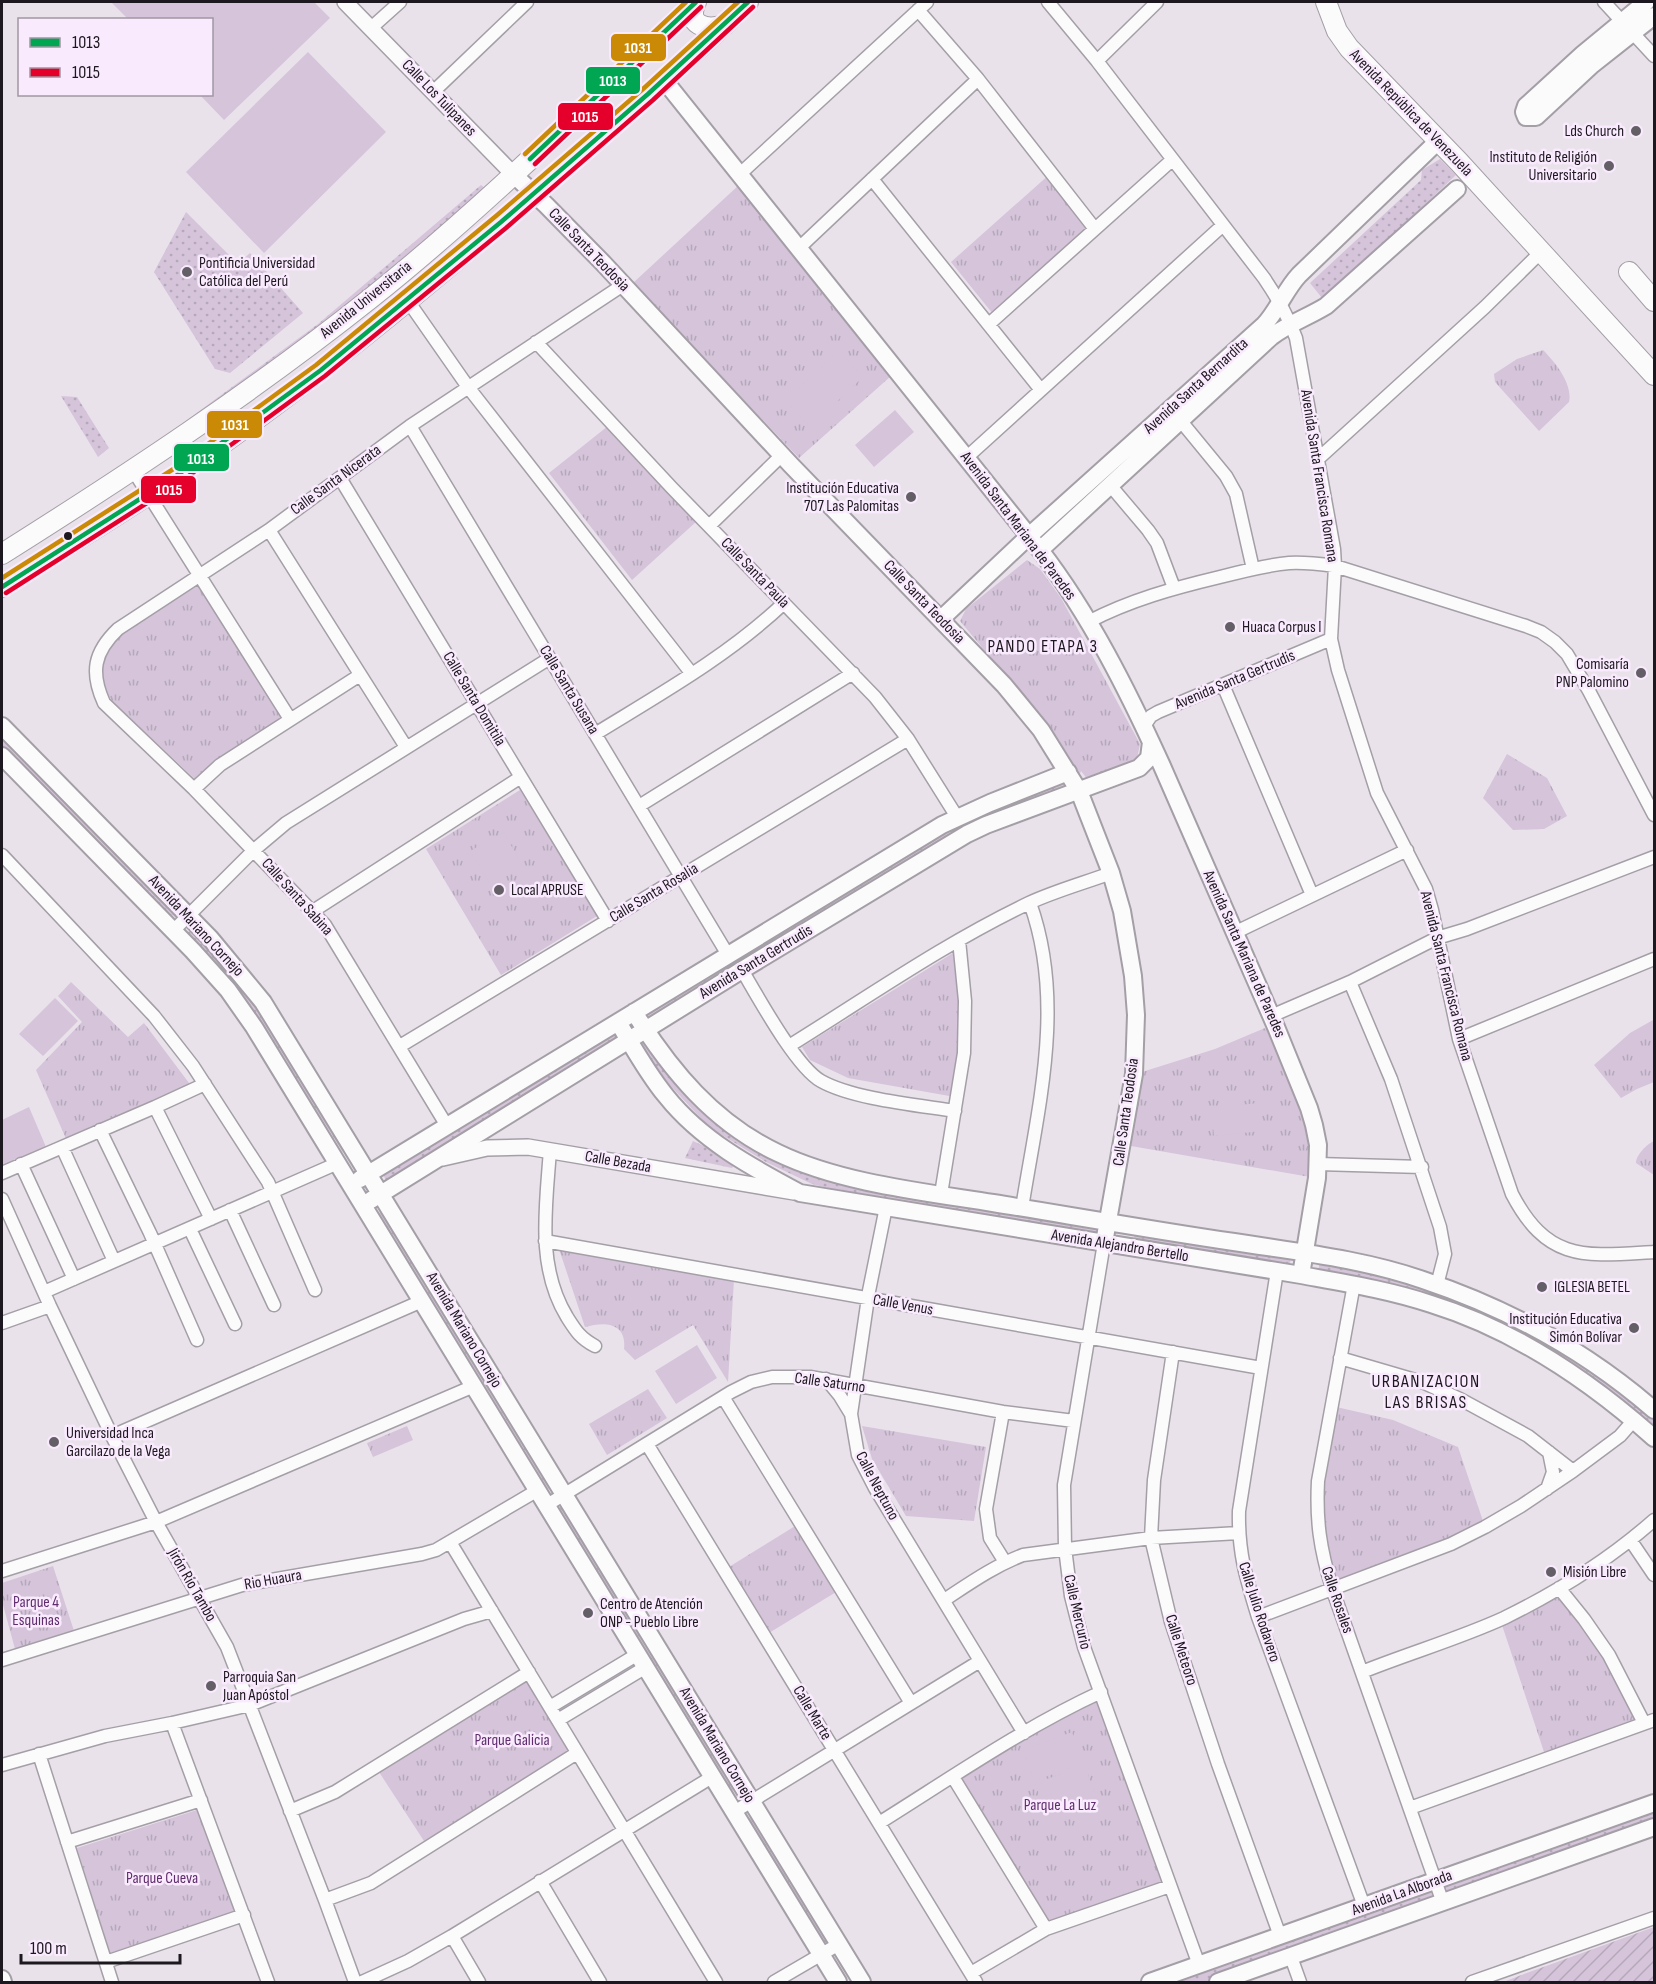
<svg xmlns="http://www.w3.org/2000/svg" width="1656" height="1984" font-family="'Sofia Sans Condensed',sans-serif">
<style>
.grass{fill:url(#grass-dots)}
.park{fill:url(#park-tufts)}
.garden{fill:url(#garden-furrows)}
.pitch{fill:#d5c4da}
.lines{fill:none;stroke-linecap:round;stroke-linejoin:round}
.minor-casing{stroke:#a49fa6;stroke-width:15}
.tertiary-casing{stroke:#a49fa6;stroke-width:18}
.secondary-casing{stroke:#a49fa6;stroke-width:20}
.primary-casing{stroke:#a49fa6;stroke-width:22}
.minor{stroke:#fcfbfc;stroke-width:12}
.tertiary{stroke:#fcfbfc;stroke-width:15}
.secondary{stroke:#fcfbfc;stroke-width:16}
.primary{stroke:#fcfbfc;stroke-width:20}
.bus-1-casing{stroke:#f9ebfd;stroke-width:9}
.bus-2-casing{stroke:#f9ebfd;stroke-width:9}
.bus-3-casing{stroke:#f9ebfd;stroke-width:9}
.bus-1{stroke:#00a651;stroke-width:4.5}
.bus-2{stroke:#e4002b;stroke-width:4.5}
.bus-3{stroke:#cb8a06;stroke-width:4.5}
.poi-dot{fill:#645f66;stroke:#f9ebfd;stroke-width:2}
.bus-dot{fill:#1d181f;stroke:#f9ebfd;stroke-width:2}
.labels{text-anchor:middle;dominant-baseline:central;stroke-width:5;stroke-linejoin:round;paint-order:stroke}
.street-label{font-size:16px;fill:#1d181f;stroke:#f9ebfd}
.poi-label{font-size:16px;fill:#1d181f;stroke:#f9ebfd;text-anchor:start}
.park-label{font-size:16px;fill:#5f2d6d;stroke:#f9ebfd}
.neighbourhood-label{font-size:18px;letter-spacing:1.5px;fill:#1d181f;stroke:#f9ebfd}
.line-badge{stroke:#f9ebfd;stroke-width:2}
.badge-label{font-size:16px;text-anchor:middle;font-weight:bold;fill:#fff}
</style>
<defs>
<pattern id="grass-dots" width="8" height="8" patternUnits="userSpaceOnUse" patternTransform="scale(1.5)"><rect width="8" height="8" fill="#d5c4da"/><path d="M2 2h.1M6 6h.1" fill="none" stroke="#b6a8bb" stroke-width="1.8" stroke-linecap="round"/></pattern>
<pattern id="park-tufts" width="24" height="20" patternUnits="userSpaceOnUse" patternTransform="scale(1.5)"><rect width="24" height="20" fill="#d5c4da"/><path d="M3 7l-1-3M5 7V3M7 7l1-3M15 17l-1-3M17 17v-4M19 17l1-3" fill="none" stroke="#b6a8bb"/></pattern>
<pattern id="garden-furrows" width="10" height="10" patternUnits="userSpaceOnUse" patternTransform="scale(1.5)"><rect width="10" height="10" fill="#d5c4da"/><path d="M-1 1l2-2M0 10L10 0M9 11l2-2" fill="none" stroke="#b6a8bb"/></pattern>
</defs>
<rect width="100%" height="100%" fill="#e9e2eb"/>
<path class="grass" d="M 1440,159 L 1456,175 L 1328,296 L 1322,298 L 1310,283 L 1421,180 L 1422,170 Z
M 481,185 L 486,189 L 337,314 L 184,426 L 183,423 L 187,420 L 318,324 Z
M 186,212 L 238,264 L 250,253 L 303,313 L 230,373 L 215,369 L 154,272 Z
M 61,396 L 77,397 L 109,448 L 98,457 Z
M 2,733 L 181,915 L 177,919 L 166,910 L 158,907 L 2,749 Z
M 1059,780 L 1065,787 L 650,1019 L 645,1011 L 956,825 Z
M 190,930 L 239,975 L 348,1156 L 342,1151 L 250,1005 L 233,984 L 186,934 Z
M 612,1029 L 618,1032 L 618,1041 L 386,1181 L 383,1174 Z
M 649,1042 L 666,1066 L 796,1168 L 1096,1222 L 1098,1233 L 851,1194 L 812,1184 L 766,1162 L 709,1127 L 667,1082 L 641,1045 Z
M 693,1141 L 736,1161 L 732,1168 L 685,1158 Z
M 385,1208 L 558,1484 L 548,1489 L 379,1213 Z
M 1135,1228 L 1291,1256 L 1290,1264 L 1134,1239 Z
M 1320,1259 L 1413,1281 L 1534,1331 L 1601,1375 L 1654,1418 L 1654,1434 L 1517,1336 L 1318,1273 Z
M 563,1504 L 741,1785 L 731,1791 L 712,1764 L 559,1507 Z
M 1654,1807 L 1654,1821 L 1446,1896 L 1443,1883 Z
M 756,1814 L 832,1937 L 823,1946 L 746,1820 Z
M 1433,1889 L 1435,1902 L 1205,1982 L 1169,1982 Z"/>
<path class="park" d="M 1051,173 L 1090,227 L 993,314 L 951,262 Z
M 740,184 L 891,376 L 799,458 L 633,283 Z
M 1543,350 C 1555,362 1573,384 1569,402 L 1539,431 L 1495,382 L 1494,374 L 1517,359 Z
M 608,426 L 697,521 L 632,580 L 549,473 Z
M 1027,560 L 1040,569 L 1061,598 L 1140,744 L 1136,763 L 1088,780 L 1081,771 L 1079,776 L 1045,723 L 960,621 L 966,609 Z
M 199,585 L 282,719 L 195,779 L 112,701 L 104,688 L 100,669 L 106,651 L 116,636 Z
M 1507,754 L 1547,778 L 1567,816 L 1544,829 L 1513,830 L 1483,798 Z
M 520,790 L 597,916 L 501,975 L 426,849 Z
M 953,953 L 961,1002 L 963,1055 L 955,1097 L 848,1078 L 810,1060 L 802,1047 Z
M 71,982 L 128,1037 L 144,1023 L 192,1087 L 67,1141 L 36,1070 L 82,1022 L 58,996 Z
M 1653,1020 L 1654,1025 L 1654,1082 L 1637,1089 L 1621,1098 L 1594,1065 L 1630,1033 Z
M 1265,1028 L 1269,1031 L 1303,1115 L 1309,1137 L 1310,1177 L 1131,1146 L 1142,1072 L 1215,1049 Z
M 1654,1141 L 1654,1175 L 1636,1163 C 1636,1155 1647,1144 1654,1141 Z
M 558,1246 L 734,1279 L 728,1382 L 693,1325 L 635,1360 L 624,1349 C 627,1323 605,1321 585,1327 Z
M 648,1389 L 667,1418 L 607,1455 L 589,1424 Z
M 1332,1406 L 1393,1420 L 1458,1447 L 1485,1527 L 1332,1588 L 1317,1512 Z
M 407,1426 L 413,1440 L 373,1457 L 367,1443 Z
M 862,1426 L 986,1447 L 974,1521 L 906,1516 L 872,1459 Z
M 800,1523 L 841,1589 L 764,1636 L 724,1570 Z
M 53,1566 L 74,1631 L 15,1649 L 2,1601 L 2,1583 Z
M 1558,1593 L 1604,1655 L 1636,1716 L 1634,1721 L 1544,1752 L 1502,1625 Z
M 527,1681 L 571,1752 L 424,1841 L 379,1772 Z
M 1101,1692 L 1170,1886 L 1046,1929 L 953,1777 Z
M 197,1810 L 236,1912 L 110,1953 L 77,1848 Z"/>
<path class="garden" d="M 1654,1927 L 1654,1982 L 1507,1982 L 1506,1981 L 1524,1974 Z"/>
<path class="pitch" d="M 111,2 L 314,2 L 330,18 L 224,120 L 200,95 L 212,94 L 212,20 L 128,19 Z
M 308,52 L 386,132 L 264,253 L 186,172 Z
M 839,351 L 863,377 L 810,427 L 785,400 Z
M 895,410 L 914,432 L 874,467 L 855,445 Z
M 504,832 L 522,866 L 491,886 L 470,851 Z
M 55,998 L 78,1021 L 43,1056 L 19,1034 Z
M 1258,1103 L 1262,1131 L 1214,1136 L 1211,1108 Z
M 29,1107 L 46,1147 L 2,1168 L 2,1120 Z
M 697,1345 L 717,1378 L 676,1404 L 655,1371 Z
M 1072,1732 L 1083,1763 L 1034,1781 L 1023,1750 Z
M 1085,1766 L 1096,1797 L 1046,1814 L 1035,1783 Z"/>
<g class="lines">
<g class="minor-casing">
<path id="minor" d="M 1048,2 L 1097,61 L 1264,278 C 1277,297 1288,316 1296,338 L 1334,549 L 1335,566 L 1331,639 L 1338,670 L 1377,793 L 1426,889 L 1432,910 L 1459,1039 L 1512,1194 C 1548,1263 1586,1256 1654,1252
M 1604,2 L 1654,56
M 918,10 L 978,79 L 1095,229
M 371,28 L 400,2
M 1097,61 L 1157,2
M 433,92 L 527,2
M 740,174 L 927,2
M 872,179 L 1041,390
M 799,248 L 978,79
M 408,301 L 468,387 L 692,674
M 989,324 L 1172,160
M 536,342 L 672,488 L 875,697 L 908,739 L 957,817
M 1180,420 L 1226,476 L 1236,494 L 1253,569
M 410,426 L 728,955
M 966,458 L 1222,226
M 1318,459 L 1485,307 L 1541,252
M 133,470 L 290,719
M 340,478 L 608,921
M 1110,485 L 1148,530 L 1157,543 L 1174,588
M 709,526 L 782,455
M 269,530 L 406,747
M 1088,622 C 1130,600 1174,588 1220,577 C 1243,571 1266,565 1289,563 C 1304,562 1320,564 1335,566 L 1526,626 L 1541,632 L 1555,642 L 1567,654 L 1589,691 L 1654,815
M 1223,685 L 1312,895
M 1144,726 L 1151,716 L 1158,712 L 1331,639
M 595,734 C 660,694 728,656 784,603
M 194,789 L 220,765 L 360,675
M 639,806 L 853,673
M 2,855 L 154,1016 L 193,1066 L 268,1182 L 315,1290
M 313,911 L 521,777
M 174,930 L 254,850 L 286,823 L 550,658
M 1234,933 L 1407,850
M 742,970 C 758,997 796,1067 821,1081 C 853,1099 917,1105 955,1111
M 1350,982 L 1391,1079 L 1440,1227 L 1445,1254 L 1437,1285
M 1271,1016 L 1350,982 L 1437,938 L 1467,929 L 1654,857
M 1459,1039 L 1654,959
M 400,1046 L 908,739
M 789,1046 C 868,997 945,943 1029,903 C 1055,891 1084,883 1111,873
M 155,1107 L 211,1219
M 447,1126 L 325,925 L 194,789 L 104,703 C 90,672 94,652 118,629 L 269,530 L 410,426 L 623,285
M 100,1130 L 150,1233 L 197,1340
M 62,1147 L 114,1261
M 550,1150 C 546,1207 536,1266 567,1317 C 576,1331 580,1338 595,1346
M 21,1164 L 74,1279
M 1318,1164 L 1422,1167
M 2,1173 L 155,1107 L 205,1084
M 941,1194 L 964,1053 L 965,1001 L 959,940
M 2,1199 L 50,1306 L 112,1436 L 156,1522 L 227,1647 L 325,1900 L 355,1982
M 886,1207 L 869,1291 L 851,1414 L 858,1455 L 875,1488 L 1024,1733
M 1022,1208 C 1038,1107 1066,1003 1030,903
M 230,1210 L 274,1305
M 190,1229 L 235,1324
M 545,1241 L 1261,1368
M 1104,1243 L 1064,1485 L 1065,1548 L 1071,1596 L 1084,1647 L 1199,1965
M 1277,1271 L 1239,1511 C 1238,1552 1246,1578 1258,1617 L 1364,1906
M 1354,1284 L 1318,1481 C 1316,1521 1320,1549 1332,1588 L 1443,1903
M 44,1292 L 338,1163
M 2,1323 L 50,1306
M 1173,1352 L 1154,1480 L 1151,1538 L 1171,1622 L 1218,1764 L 1280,1936
M 1340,1358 L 1422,1382 L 1460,1399 L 1528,1436 L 1573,1471
M 826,1379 L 840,1396 L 851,1414
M 723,1397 L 911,1703
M 1003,1412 L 986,1509 L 990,1538 L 1005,1562
M 112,1436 L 422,1301
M 647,1444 L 976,1982
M 1547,1489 L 1553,1472 L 1549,1452
M 547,1505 L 731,1392 L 751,1382 L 772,1377 L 810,1377 L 1003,1412 L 1074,1421
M 1631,1541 L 1654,1575
M 450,1542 L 716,1982
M 2,1571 L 156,1522 L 474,1386
M 1559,1588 L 1584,1619 L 1609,1655 L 1644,1723
M 944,1600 C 970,1583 994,1566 1023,1555 L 1151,1538 L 1239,1533
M 1258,1617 L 1451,1544 L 1485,1527 L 1521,1506 L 1573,1471 L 1620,1436 L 1634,1420
M 2,1660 L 242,1585 L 422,1554 L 436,1550 L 538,1490
M 1362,1672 C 1409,1653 1458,1639 1504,1618 C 1557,1592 1610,1559 1654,1520
M 550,1707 L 638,1654
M 558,1720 L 646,1667
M 172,1723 L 268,1982
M 39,1754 L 112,1982
M 2,1765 L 105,1736 L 172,1723 L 250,1705 L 464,1619 L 492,1611
M 953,1777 L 1046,1929
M 1410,1808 L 1654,1720
M 290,1811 L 335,1792 L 529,1672
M 734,1812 L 980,1661
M 879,1823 C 951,1778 1023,1728 1101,1692
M 67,1842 L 201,1800
M 540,1881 L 600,1982
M 325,1900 L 371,1883 L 577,1753
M 452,1936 L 479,1982
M 1291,1957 L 1300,1982
M 106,1962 L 244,1915
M 971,1973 L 1046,1929 L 1170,1886
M 362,1982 L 408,1961 L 452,1936 L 712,1777
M 774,1982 L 839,1944
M 1472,1982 L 1654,1918"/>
</g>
<g class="tertiary-casing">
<path id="tertiary" d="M 345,2 L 513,174
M 443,1158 L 487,1148 L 528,1147 L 794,1192"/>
</g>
<g class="secondary-casing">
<path id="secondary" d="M 1646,2 L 1583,54 L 1526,106 L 1524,112 L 1526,117 L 1536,117 L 1592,65 L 1654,16
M 664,80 L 1040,550 C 1090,615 1128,691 1162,766 L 1276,1027 L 1309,1108 L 1314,1125 L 1318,1145 L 1317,1178 L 1301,1275
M 513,174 L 546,205 L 603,263 L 791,465 L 1004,685 L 1041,730 L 1079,791 L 1111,873 L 1122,911 L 1133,976 L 1136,1015 L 1134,1074 L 1104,1243
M 1040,550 L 1271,337 C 1288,324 1308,317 1326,306 L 1457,189
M 941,619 L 1029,536 L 1264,325 C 1278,310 1285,290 1299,275 L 1438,141
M 2,726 L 210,938 L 263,1002 L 862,1982
M 2,756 L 193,951 L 228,990 L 254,1027 L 838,1982
M 634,1012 C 671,1071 714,1123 778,1153 C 840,1183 924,1192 993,1203 C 1073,1216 1153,1230 1234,1242 C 1297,1252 1363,1259 1423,1280 C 1507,1308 1587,1352 1654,1410
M 618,1022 C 633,1047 647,1073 666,1096 C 701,1140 751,1167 800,1193 L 1301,1275 C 1345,1283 1389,1290 1431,1304 C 1515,1330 1590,1381 1654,1438
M 360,1179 L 942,825 L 990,803 L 1068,772
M 371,1200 L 742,970 L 967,834 L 986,825 L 1139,768 L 1149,758 L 1151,742
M 2,1979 L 3,1982
M 1150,1982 L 1654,1803
M 1218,1982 L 1654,1827"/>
</g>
<g class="primary-casing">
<path id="primary" d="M 696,2 C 685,25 706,31 724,25
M 1326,2 L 1337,31 L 1349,48 L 1459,162 L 1654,375
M 1629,272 L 1654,301
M 2,554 C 129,474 253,392 371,298 C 485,207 590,102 696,2
M 2,587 C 61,549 121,514 179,474 C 308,386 428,286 545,184 C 614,124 683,65 748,2"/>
</g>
<use href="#minor" class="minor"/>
<use href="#tertiary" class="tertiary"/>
<use href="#secondary" class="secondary"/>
<use href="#primary" class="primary"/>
<g class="bus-1-casing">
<path id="bus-1" d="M 530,159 L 696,2
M 2,587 L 179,474 L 321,370 L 501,222 L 648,94 L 748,2"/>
</g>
<g class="bus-2-casing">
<path id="bus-2" d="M 535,164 L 701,7
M 6,593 L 183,480 L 325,376 L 506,228 L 653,100 L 753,7"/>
</g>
<g class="bus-3-casing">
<path id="bus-3" d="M 525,154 L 686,2
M 2,578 L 175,468 L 316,365 L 496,216 L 643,89 L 738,2"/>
</g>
<use href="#bus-1" class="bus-1"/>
<use href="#bus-2" class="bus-2"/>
<use href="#bus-3" class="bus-3"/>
</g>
<g class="poi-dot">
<circle cx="1636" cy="131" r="6"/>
<circle cx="1609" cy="166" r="6"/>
<circle cx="187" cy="272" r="6"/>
<circle cx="911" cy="497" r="6"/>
<circle cx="1230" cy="627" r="6"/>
<circle cx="1641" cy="673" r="6"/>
<circle cx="499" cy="890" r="6"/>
<circle cx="1542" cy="1287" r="6"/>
<circle cx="1634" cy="1328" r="6"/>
<circle cx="54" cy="1442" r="6"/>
<circle cx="1551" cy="1572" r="6"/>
<circle cx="588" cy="1613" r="6"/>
<circle cx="211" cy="1686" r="6"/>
</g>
<circle class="bus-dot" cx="68" cy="536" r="5"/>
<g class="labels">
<g class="street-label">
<text transform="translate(439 98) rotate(46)">Calle Los Tulipanes</text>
<text transform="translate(1411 113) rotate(46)">Avenida República de Venezuela</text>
<text transform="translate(589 250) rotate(46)">Calle Santa Teodosia</text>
<text transform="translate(366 300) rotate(-39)">Avenida Universitaria</text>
<text transform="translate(1196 386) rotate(-42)">Avenida Santa Bernardita</text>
<text transform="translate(1319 476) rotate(81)">Avenida Santa Francisca Romana</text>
<text transform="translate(336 480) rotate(-36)">Calle Santa Nicerata</text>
<text transform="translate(1018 526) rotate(53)">Avenida Santa Mariana de Paredes</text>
<text transform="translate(755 573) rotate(46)">Calle Santa Paula</text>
<text transform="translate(924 602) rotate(46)">Calle Santa Teodosia</text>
<text transform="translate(1235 680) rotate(-23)">Avenida Santa Gertrudis</text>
<text transform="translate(569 690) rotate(59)">Calle Santa Susana</text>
<text transform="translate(474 699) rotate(59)">Calle Santa Domitila</text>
<text transform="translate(654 893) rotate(-31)">Calle Santa Rosalia</text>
<text transform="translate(297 897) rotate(48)">Calle Santa Sabina</text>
<text transform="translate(196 926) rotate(47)">Avenida Mariano Cornejo</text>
<text transform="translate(1244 954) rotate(66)">Avenida Santa Mariana de Paredes</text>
<text transform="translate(756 962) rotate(-31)">Avenida Santa Gertrudis</text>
<text transform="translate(1446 976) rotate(76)">Avenida Santa Francisca Romana</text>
<text transform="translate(1126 1112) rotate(-82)">Calle Santa Teodosia</text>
<text transform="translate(618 1162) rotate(10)">Calle Bezada</text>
<text transform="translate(1120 1246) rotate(9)">Avenida Alejandro Bertello</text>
<text transform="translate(903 1305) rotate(10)">Calle Venus</text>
<text transform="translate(464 1330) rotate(59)">Avenida Mariano Cornejo</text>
<text transform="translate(830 1383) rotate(8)">Calle Saturno</text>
<text transform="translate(877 1486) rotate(62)">Calle Neptuno</text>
<text transform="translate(273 1580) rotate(-10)">Rio Huaura</text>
<text transform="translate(192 1585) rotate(60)">Jirón Río Tambo</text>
<text transform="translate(1337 1600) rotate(71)">Calle Rosales</text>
<text transform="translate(1077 1612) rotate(77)">Calle Mercurio</text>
<text transform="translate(1259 1612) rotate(72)">Calle Julio Rodavero</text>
<text transform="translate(1181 1650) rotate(72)">Calle Meteoro</text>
<text transform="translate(812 1713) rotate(59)">Calle Marte</text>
<text transform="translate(717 1745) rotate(59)">Avenida Mariano Cornejo</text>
<text transform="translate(1402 1893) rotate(-20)">Avenida La Alborada</text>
</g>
<g class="poi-label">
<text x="1624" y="131" text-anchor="end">Lds Church</text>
<text x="1597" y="157" text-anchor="end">Instituto de Religión<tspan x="1597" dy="18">Universitario</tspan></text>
<text x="199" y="263">Pontificia Universidad<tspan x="199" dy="18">Católica del Perú</tspan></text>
<text x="899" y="488" text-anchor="end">Institución Educativa<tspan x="899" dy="18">707 Las Palomitas</tspan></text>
<text x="1242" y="627">Huaca Corpus I</text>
<text x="1629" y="664" text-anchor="end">Comisaría<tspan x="1629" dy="18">PNP Palomino</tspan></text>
<text x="511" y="890">Local APRUSE</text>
<text x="1554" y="1287">IGLESIA BETEL</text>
<text x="1622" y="1319" text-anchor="end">Institución Educativa<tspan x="1622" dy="18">Simón Bolívar</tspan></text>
<text x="66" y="1433">Universidad Inca<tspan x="66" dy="18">Garcilazo de la Vega</tspan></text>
<text x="1563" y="1572">Misión Libre</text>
<text x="600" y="1604">Centro de Atención<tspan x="600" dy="18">ONP - Pueblo Libre</tspan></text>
<text x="223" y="1677">Parroquia San<tspan x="223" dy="18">Juan Apóstol</tspan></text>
</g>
<g class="park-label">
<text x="36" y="1602">Parque 4<tspan x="36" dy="18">Esquinas</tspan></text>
<text x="512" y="1740">Parque Galicia</text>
<text x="1060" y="1805">Parque La Luz</text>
<text x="162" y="1878">Parque Cueva</text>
</g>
<g class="neighbourhood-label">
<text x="1043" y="646">PANDO ETAPA 3</text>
<text x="1426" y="1381">URBANIZACION<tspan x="1426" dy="21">LAS BRISAS</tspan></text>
</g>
</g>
<g class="line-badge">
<rect x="610" y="33" width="57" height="29" rx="6" fill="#cb8a06"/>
<rect x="585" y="66" width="56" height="29" rx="6" fill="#00a651"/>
<rect x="557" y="102" width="57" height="29" rx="6" fill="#e4002b"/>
<rect x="206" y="410" width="57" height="29" rx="6" fill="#cb8a06"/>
<rect x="173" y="443" width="57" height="29" rx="6" fill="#00a651"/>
<rect x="140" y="475" width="57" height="29" rx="6" fill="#e4002b"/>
</g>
<g class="badge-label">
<text x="638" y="53">1031</text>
<text x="613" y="86">1013</text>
<text x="585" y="122">1015</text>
<text x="235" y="430">1031</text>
<text x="201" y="464">1013</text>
<text x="169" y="495">1015</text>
</g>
<rect width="1656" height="1984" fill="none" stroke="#1d181f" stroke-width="6"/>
<rect x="18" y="18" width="195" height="78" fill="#f9ebfd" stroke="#a197a4" stroke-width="1.5"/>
<rect x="30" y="38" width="30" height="9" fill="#00a651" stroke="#a197a4" stroke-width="1.5"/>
<text x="72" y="48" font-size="18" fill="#1d181f">1013</text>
<rect x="30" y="68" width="30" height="9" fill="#e4002b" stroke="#a197a4" stroke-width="1.5"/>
<text x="72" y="78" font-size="18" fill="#1d181f">1015</text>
<path d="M21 1954v9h159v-9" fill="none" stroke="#1d181f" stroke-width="3"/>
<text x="30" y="1954" font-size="18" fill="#1d181f" stroke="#f9ebfd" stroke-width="4.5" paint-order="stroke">100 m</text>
</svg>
